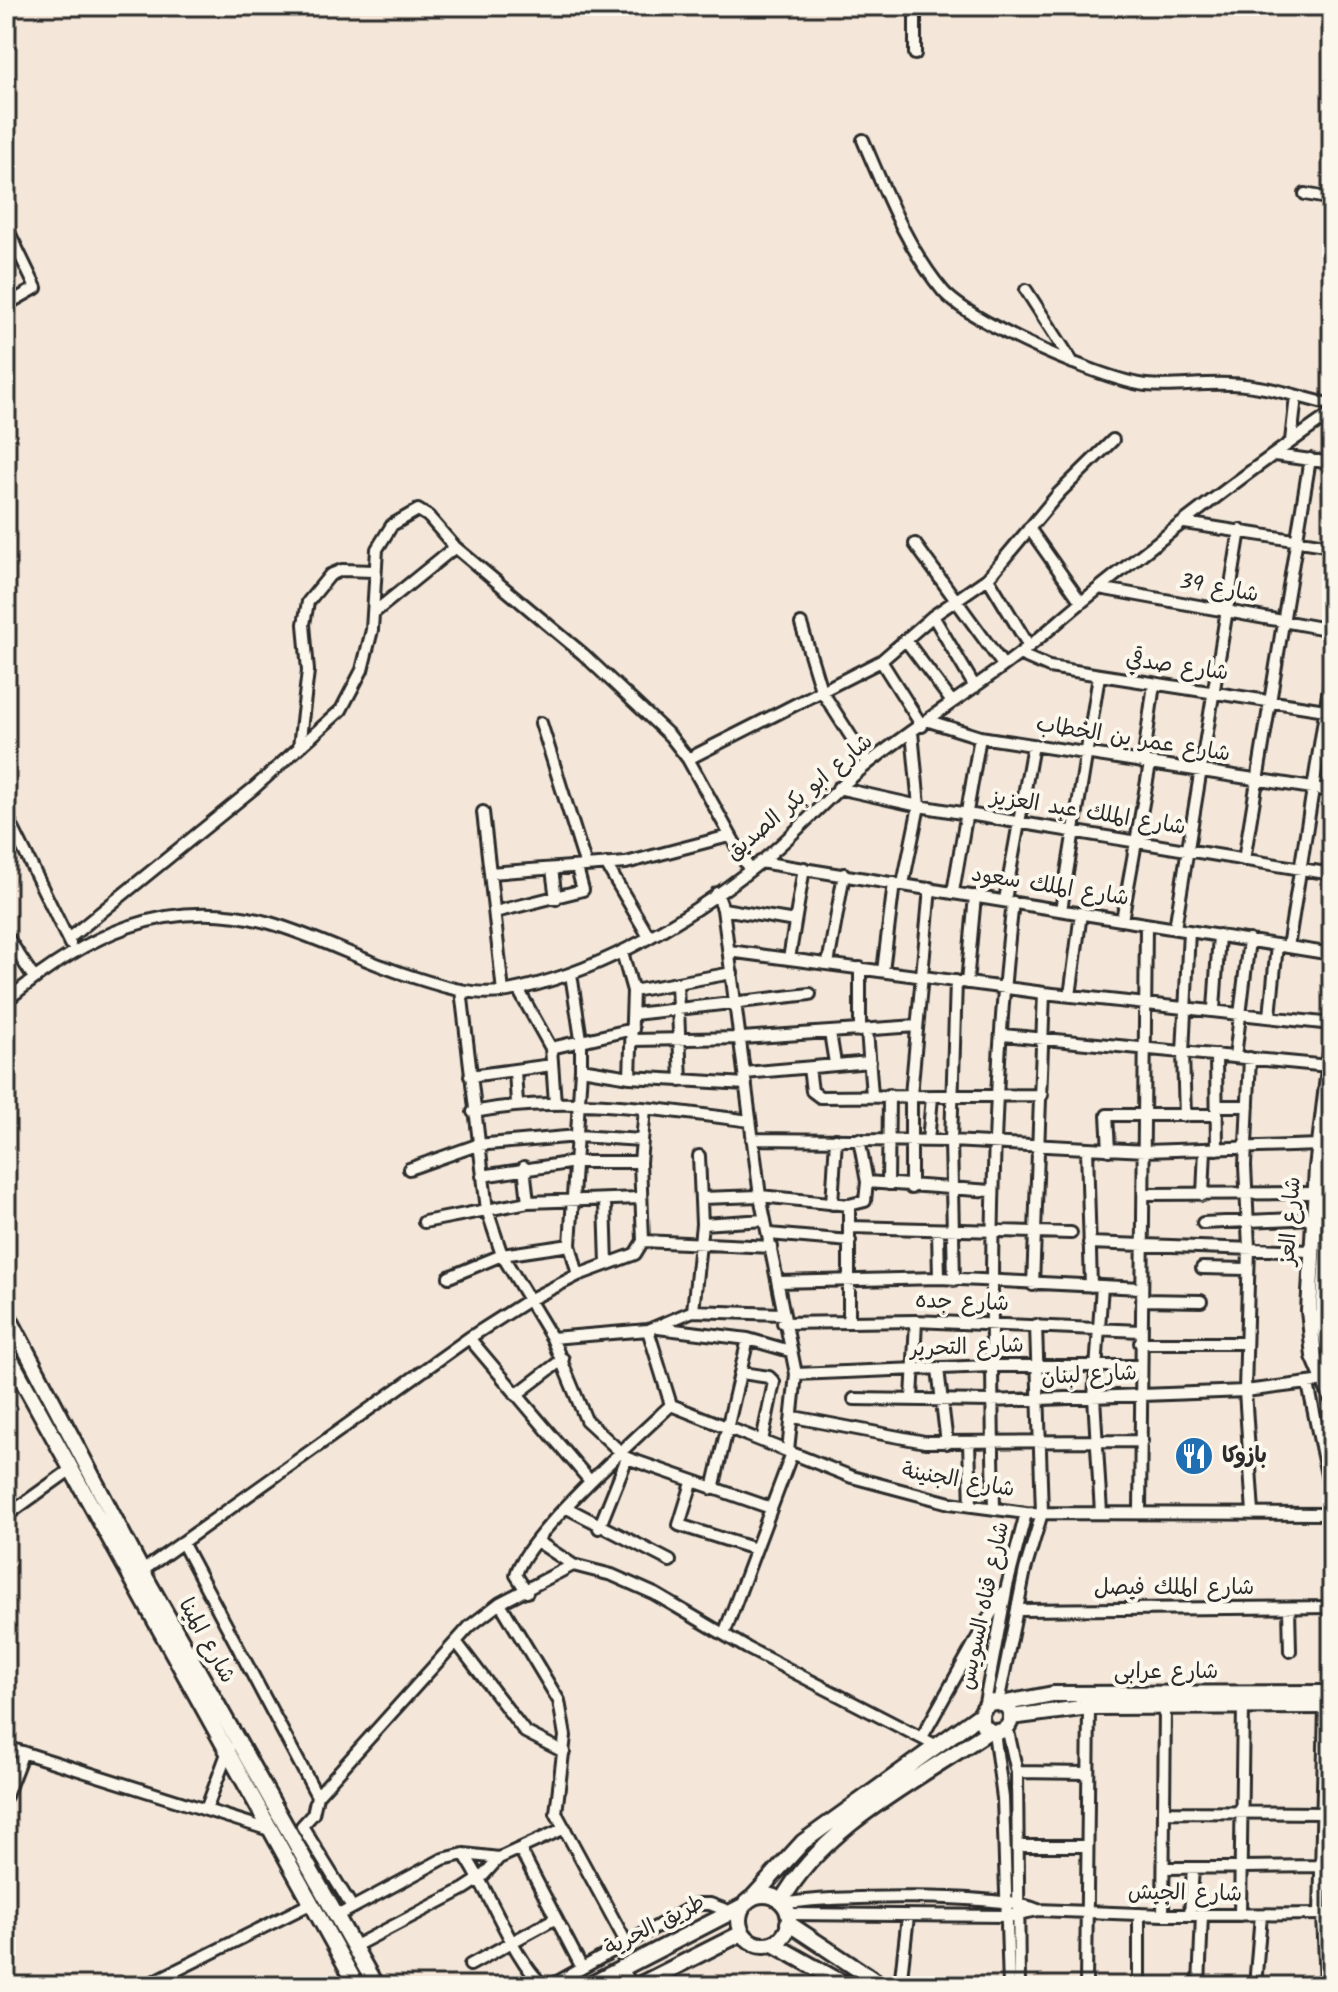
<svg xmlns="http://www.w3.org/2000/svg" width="1338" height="1992" font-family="Kalam,'Playpen Sans Arabic',sans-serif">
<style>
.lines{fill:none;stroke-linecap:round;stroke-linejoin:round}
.minor-casing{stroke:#2b2b2b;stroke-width:16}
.secondary-casing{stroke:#2b2b2b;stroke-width:20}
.minor{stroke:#fbf7ec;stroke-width:10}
.secondary{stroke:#fbf7ec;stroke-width:14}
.labels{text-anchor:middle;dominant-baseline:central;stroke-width:8;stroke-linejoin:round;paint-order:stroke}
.street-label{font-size:22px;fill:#2b2b2b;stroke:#fbf7ec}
.poi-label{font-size:22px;font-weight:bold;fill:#2b2b2b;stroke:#fbf7ec;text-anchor:start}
</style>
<rect width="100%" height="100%" fill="#f4e7d9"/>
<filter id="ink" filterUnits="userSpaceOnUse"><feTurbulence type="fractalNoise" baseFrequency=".0125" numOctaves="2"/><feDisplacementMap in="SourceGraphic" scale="16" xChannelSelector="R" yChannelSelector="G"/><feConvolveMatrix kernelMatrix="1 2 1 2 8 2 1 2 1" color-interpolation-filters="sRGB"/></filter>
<g filter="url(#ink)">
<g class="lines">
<g class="minor-casing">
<path id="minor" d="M 915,6 L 915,54
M 863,140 C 885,191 907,248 943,291 C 970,323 1103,380 1146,385 C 1174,388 1203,382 1231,384 C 1266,385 1298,397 1332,405
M 1305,194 L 1332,199
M 6,226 L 36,288 L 6,305
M 1026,290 L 1073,363
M 1291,441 L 1296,396
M 1275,455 L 1332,463
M 1185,523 L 1332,546
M 1029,528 L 1081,602
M 915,544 L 1003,665
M 988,578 L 1029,646
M 1099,588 L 1332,630
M 376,611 L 455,547
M 933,616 L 975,687
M 801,624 L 821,690 L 868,763
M 907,642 L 952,702
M 1019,654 L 1049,667 L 1332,711
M 881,661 L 922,726
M 929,721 L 980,737 L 1332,791
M 541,723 L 586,866
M 299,747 L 308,671 L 304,624 L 308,602 L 330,575 L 342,570 L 374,571
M 688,759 L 881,661 L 933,616 L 988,578 L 1059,493 L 1113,440
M 1143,763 L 1154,684
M 838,788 L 919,806 L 1332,874
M 483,812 L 490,873
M 6,814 L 70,944
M 1244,860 L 1310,459
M 760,862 L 1332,954
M 606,864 L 649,937
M 552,869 L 556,899
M 903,884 L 919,806 L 912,732
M 953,892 L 980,737
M 717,893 L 723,909 L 760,1196 L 796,1374 L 788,1451
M 1005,900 L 1033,745
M 723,909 L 795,921
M 1061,910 L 1099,676
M 495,912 L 583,890 L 577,868
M 1122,920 L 1150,764
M 1175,928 L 1240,530
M 6,935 L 34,978
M 68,939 L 254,788 L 341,710 L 362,670 L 372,630 L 377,549 L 392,525 L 418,510 L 428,516 L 455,547 L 583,654 L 670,736 L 688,759 L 749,869
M 1288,947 L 1332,669
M 729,951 L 1044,993 L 1332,1024
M 622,952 L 633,991 L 630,1077
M 789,959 L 804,868
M 828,964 L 844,874
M 883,971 L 894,883
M 571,974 L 581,1039 L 581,1069 L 570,1245 L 578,1275
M 967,983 L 975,896
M 677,984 L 681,1081
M 518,989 L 551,1048 L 555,1103
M 461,990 L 487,1210 L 502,1255 L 552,1338 L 586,1420 L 627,1458 L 771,1508
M 633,991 L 732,973
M 503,992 L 490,873 L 626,863 L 729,836
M 1070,996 L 1081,913
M 6,1001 C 84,936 166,894 270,923 C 315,936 357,958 401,973 C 435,984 472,998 508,991 C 601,973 689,919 762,861 C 799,831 829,795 865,766 C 916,725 972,691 1023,651 C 1044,635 1063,617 1083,601 C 1164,536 1247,472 1332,413
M 1214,1009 L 1219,935
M 634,1014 L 810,994
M 1270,1016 L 1277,945
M 867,1030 L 872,1095
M 860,1031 L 860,968
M 830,1033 L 835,1063
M 1003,1035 L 1329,1066
M 633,1040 L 742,1038 L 917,1026
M 551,1048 L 633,1029
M 1216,1055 L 1217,1149
M 1235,1057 L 1249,940
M 1250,1058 L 1245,1166 L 1249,1247 L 1245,1391 L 1253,1513
M 809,1068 L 812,1091 L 820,1097 L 1042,1095
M 581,1069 L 630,1077 L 746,1084
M 515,1071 L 517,1103
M 745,1073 L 870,1062
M 470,1076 L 552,1065
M 1217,1106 L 1248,1106
M 473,1112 C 564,1094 659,1109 750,1121
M 1185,1116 L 1183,1053 L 1189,931
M 752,1139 L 951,1141 L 1146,1151 L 1320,1145
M 859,1139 L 867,1182 L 991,1191
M 928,1141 L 932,1097
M 1087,1149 L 1091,1286
M 1109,1150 L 1107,1115 L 1217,1115
M 524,1167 L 528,1202
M 409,1169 L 477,1145 L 577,1136 L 642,1140
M 482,1176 L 575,1162 L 640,1162
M 888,1184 L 889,1095
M 911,1188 L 911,1095 L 930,888
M 1144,1194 L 1316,1193
M 1203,1195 L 1205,1149
M 702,1198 L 760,1196 L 849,1205 L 865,1201 L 867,1182
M 605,1201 L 607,1264
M 832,1204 L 836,1139
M 849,1205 L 849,1320
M 424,1222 L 528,1202 L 640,1198
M 1203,1223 L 1314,1218
M 702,1224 L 765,1220
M 850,1227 L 1071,1233
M 938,1231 L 939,1278
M 769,1234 L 850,1241
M 643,1241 L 772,1247
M 1089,1243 L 1311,1251
M 1202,1268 L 1247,1269
M 449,1277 L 502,1255 L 570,1245
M 954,1280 L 951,1141 L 956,981
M 778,1282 L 939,1278 L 1141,1288
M 1033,1285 L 1044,993
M 1142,1300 L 1201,1301
M 693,1311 L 702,1224 L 699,1156
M 783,1323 L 916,1321 L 1140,1331
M 658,1328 L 748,1339 L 790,1351
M 648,1330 L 671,1405 L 852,1477 L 950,1503 L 1026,1513 L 1332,1514
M 469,1338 L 590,1481
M 552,1338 L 648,1330 L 693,1311 L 781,1314
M 1140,1343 L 1245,1343
M 938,1369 L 947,1443
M 742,1373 L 769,1377 L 774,1382 L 762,1441
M 796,1374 L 990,1366 L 1139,1366
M 1308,1384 L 1332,1499
M 516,1395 L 563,1359
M 854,1399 L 991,1401 L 1245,1391 L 1324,1381
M 912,1399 L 916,1321
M 794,1417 L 925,1442 L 1142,1441
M 969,1443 L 971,1506
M 692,1483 L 679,1525 L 755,1549
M 713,1489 L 748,1339
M 567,1508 L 670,1561
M 994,1509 C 990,1306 989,1104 1013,902
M 1140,1512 L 1146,924
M 1101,1513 L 1094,1397 L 1102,1286
M 6,1516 L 70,1470
M 599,1528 L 627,1458
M 537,1541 L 573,1565 L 612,1575 L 655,1594 L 747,1648 L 935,1745
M 183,1544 L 317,1796 L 313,1814 L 302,1826 L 352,1907
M 138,1574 L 469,1338 L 527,1301 L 578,1275 L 635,1254 L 643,1241 L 640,1162 L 645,1109
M 527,1592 L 516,1575 C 525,1537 639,1435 671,1405
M 500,1603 L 559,1701 L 565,1736 L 556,1813 L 627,1944
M 1289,1608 L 1290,1651
M 1017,1610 L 1332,1607
M 724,1634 L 792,1453
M 457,1643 L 525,1732 L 564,1752
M 998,1703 L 1025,1570 L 1042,1513 L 1036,1325
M 984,1708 L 1007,1586 L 1026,1513
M 1007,1727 L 1017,1772 L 1019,1986
M 994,1732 L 1003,1798 L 1009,1986
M 922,1737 L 1003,1592
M 6,1747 L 273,1831
M 1017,1772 L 1088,1773
M 6,1796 L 23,1752
M 317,1796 L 470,1626 L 500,1603 L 573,1565
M 207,1807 L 229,1748
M 1164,1812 L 1321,1813
M 1019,1846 L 1087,1846
M 520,1849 L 581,1966
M 464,1854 C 489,1889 514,1961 544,1986
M 1164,1868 L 1320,1866
M 783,1904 C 829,1895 998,1893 1038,1910
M 788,1914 L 1008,1916 L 1038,1910 L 1163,1915 L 1332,1914
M 1139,1914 L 1139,1986
M 1320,1914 L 1325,1706
M 1323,1914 L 1326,1986
M 1163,1915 L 1165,1707
M 1190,1915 L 1193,1868
M 1240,1915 L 1243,1706
M 337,1916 L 443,1859 L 464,1854 L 499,1858
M 353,1947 L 464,1889 L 481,1878 L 499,1858 L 565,1828
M 470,1965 L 556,1918
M 621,1966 L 632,1986
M 145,1986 L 312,1903
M 550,1986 L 697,1904 L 710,1904 L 731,1912
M 900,1986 L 908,1916
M 1086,1986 L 1089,1707
M 1199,1986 L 1202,1915
M 1255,1986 L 1261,1915"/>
</g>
<g class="secondary-casing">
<path id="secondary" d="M 1332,1044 L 1317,1168 L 1309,1311 L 1314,1356 L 1332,1398
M 1332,1178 L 1323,1316 L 1332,1369
M 6,1312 L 142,1571 L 376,1986
M 6,1351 L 357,1986
M981 1717a15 15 0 1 1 30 0a15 15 0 1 1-30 0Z
M 1001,1704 L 1053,1694 L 1332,1693
M 1011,1717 L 1089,1707 L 1332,1706
M739 1920a25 25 0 1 1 50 0a25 25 0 1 1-50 0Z
M 753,1897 L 803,1842 L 981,1714
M 781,1902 C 822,1826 919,1779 989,1731
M 788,1923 L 883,1986
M 773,1944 L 848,1986
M 588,1986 L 743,1906
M 637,1986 L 742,1933"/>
</g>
<use href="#minor" class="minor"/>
<use href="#secondary" class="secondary"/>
</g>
</g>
<defs>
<g id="restaurant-disc" transform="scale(2)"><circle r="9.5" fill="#1f6fb2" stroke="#fbf7ec"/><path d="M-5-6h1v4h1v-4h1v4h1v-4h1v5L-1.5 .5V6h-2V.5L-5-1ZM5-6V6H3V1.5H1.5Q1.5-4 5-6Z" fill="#fff"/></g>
</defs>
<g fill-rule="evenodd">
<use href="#restaurant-disc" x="1194" y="1456"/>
</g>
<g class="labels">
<g class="street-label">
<text transform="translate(1219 589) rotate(10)">شارع 39</text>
<text transform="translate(1177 667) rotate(8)">شارع صدقي</text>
<text transform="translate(1133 740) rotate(9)">شارع عمر بن الخطاب</text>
<text transform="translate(800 798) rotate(-40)">شارع ابو بكر الصديق</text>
<text transform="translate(1088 813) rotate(9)">شارع الملك عبد العزيز</text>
<text transform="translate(1050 887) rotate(9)">شارع الملك سعود</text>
<text transform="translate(1291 1221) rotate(-86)">شارع العز</text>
<text transform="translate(962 1303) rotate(2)">شارع جده</text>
<text transform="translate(967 1348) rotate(-2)">شارع التحرير</text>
<text transform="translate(1089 1376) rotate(-3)">شارع لبنان</text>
<text transform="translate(958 1481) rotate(10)">شارع الجنينة</text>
<text x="1174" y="1588">شارع الملك فيصل</text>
<text transform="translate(985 1606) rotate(-78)">شارع قناه السويس</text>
<text transform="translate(206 1641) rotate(61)">شارع المينا</text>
<text x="1166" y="1672">شارع عرابى</text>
<text transform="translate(1185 1894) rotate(1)">شارع الجيش</text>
<text transform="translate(655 1926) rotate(-27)">طريق الحرية</text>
</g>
<g class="poi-label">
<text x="1222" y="1456">بازوكا</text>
</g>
</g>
<rect width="1338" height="1992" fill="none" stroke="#fbf7ec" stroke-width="32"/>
<rect x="16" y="16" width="1306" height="1960" fill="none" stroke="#2b2b2b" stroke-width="3" filter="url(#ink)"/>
</svg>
